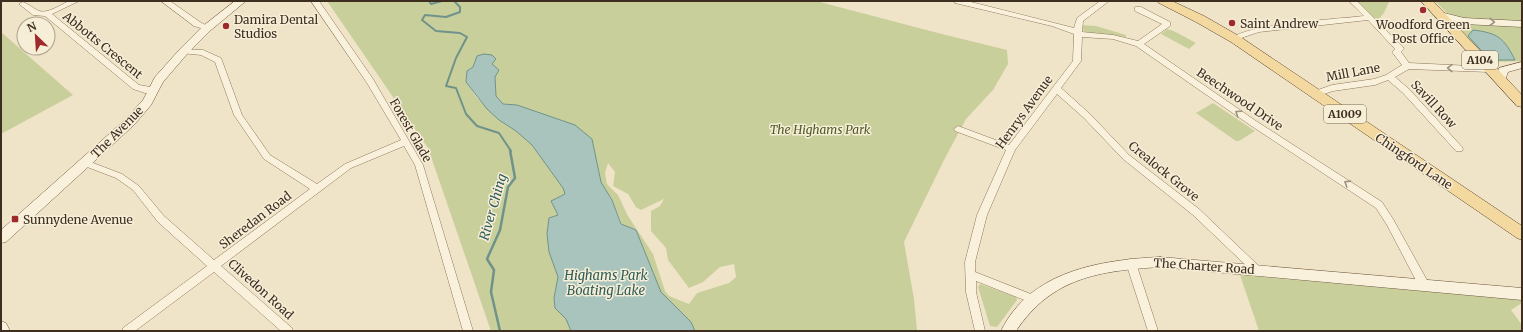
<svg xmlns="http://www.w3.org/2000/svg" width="1523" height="332" font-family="Merriweather,serif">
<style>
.green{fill:#c9cf9b;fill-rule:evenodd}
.water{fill:#a9c4bc;stroke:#6f938a}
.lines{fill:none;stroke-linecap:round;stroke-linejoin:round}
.stream-far1{stroke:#6f938a;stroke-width:2}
.stream{stroke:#6f938a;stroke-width:2.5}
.street-casing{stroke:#8d765c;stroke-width:1}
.secondary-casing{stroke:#6f573f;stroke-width:1}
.primary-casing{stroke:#5b4430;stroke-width:1}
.street{fill:#faf1dc;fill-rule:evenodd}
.secondary{fill:#faf1dc;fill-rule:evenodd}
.primary{fill:#f3d9a0;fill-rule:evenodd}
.oneway{stroke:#9c907e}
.poi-dot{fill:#9e2a2b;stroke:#f7eed8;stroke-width:1.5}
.labels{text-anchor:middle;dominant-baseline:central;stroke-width:3;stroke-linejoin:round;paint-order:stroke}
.shield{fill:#f7eed8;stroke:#756857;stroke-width:1}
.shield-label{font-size:11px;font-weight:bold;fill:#3d2e20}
.poi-label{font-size:12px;fill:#3d2e20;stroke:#f7eed8;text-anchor:start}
.street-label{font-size:12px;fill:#3d2e20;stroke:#f7eed8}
.park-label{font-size:12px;font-style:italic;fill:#4d5a26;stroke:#f7eed8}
.water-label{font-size:13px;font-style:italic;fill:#2f5d5a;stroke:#f7eed8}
</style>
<rect width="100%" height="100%" fill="#f0e4c8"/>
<path class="green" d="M 327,1 L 816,1 L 938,33 L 1007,50 L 1008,64 L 993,90 L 966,119 L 944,160 L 904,242 L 914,299 L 917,331 L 695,331 L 691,322 L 661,292 L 636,230 L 622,224 L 612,200 L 601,182 L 597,162 L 517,105 L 503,104 L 496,96 L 495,77 L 473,67 L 467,71 L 466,82 L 477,98 L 499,120 L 516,131 L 532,145 L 563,188 L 565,194 L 558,215 L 549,218 L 547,234 L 549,252 L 558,277 L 554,298 L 555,308 L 566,319 L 571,331 L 491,331 L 428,148 ZM 608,163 L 615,172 L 613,186 L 628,194 L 636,207 L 641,210 L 664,199 L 660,206 L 651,211 L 651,231 L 666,248 L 668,260 L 689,288 L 703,282 L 720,267 L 734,264 L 736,277 L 729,283 L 697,293 L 689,304 L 669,296 L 665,291 L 653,254 L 628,216 L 618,195 L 607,184 L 605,173 Z
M 1356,1 L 1420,1 L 1389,2 L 1384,13 L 1378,20 L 1373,18 Z
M 1435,1 L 1522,1 L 1522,22 L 1463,18 L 1447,13 Z
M 1453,22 L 1522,25 L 1522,61 L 1495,62 L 1487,58 Z
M 1082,25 L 1096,26 L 1126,35 L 1126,37 C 1117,35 1090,35 1084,31 Z
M 1167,29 C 1174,30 1188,39 1196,43 L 1189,49 L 1161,34 Z
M 1,32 L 73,95 L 1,134 Z
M 1213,103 L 1255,131 L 1239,141 L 1236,141 L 1196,113 Z
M 1240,275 L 1522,300 L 1522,303 L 1511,310 L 1522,325 L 1522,331 L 1259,331 Z
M 980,284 L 1016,297 L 1017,300 L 997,327 L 990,326 L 978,287 Z"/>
<path class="water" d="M 1473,30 C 1498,33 1504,38 1515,60 L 1499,60 L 1489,59 L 1468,36 Z
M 484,54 L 492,55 L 496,59 L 492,64 L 499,70 L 495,77 L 496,96 L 503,104 L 517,105 L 575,125 L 592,139 L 601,182 L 612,200 L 621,224 L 636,230 L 661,292 L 691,322 L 695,331 L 571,331 L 566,319 L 555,308 L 554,298 L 558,277 L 549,252 L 547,234 L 549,218 L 558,215 L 551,201 L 565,194 L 563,188 L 532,145 L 516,131 L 499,120 L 487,109 L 466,82 L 467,71 L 473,67 L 477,56 Z"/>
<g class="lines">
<path class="stream-far1" d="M 429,1 L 431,4 L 442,1
M 454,1 L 460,7 L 460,12 L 446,17 L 425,15 L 422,20 L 436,31 L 460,33 L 467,37 L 456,58 L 446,86 L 456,88 L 466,114 L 477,126 L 499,133 L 511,151"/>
<path class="stream" d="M 500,331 L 491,292 L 494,270 L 487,259 L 500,230 L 508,187 L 515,178 L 510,150"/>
<g class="street-casing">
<path id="street" d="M 69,1 L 79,1 L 52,14 L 139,85 L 156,88 L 157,90 L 156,92 L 145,93 L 133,89 L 45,16 L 33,15 L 19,4 L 23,2 C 29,4 34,9 39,11 C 48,14 62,4 69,1 Z
M 161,1 L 170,1 L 200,22 L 211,28 L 207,30 L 194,26 Z
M 311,1 L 319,1 L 373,79 L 423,165 L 473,331 L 463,331 L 415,165 L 404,146 L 351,168 L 221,266 L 292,328 L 293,331 L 281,331 L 214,272 L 135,331 L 122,331 L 123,328 L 207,266 L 158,222 L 133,190 L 116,178 L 82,165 L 81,163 L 82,161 L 88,161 L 122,174 L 139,186 L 164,216 L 214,260 L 310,189 L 264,159 L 234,115 L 215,62 L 201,55 L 181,53 L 180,51 L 181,49 L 203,50 L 221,58 L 242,115 L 270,155 L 317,184 L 345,164 L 401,140 L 367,83 Z
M 954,1 L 967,1 L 1074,28 L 1077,18 L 1100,1 L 1109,1 L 1083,21 L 1082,32 L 1113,35 L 1138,41 L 1162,24 L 1135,11 L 1135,7 L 1141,7 L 1170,22 L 1170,26 L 1144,44 L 1256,121 L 1382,202 L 1393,219 L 1428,282 L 1429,285 L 1428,288 L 1424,289 L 1420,288 L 1387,225 L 1376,208 L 1250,125 L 1136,46 L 1113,39 L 1082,37 L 1081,61 L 1061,88 L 1090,114 L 1129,155 L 1199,209 L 1263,270 L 1262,273 L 1258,274 L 1254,273 L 1193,215 L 1123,159 L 1084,118 L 1057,94 L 1015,150 L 987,215 L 975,262 L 975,272 L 1036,296 L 1037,299 L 1036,302 L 1032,303 L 976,281 L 976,292 L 985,331 L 975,331 L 966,292 L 965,262 L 977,215 L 1006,150 L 955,131 L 954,129 L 958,126 L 1009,145 L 1073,61 L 1074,34 L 1052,26 L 955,3 Z
M 1349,1 L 1357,1 L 1403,47 L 1404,49 L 1401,52 L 1409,63 L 1492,67 L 1493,69 L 1492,71 L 1489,72 L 1409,69 L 1395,77 L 1409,89 L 1462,147 L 1463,149 L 1462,151 L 1456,151 L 1403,93 L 1388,80 L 1375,85 L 1333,91 L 1315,97 L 1312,96 L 1311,94 L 1312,92 L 1332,85 L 1374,79 L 1386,75 L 1402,65 L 1392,52 L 1395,49 L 1368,20 L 1259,32 L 1244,37 L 1235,41 L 1231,39 C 1244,24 1340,19 1364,16 Z
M 1131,259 L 1135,260 L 1136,263 L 1158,331 L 1148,331 L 1126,263 L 1127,260 Z"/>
</g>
<g class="secondary-casing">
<path id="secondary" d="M 235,1 L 246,1 L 211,30 L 188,53 L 163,82 L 151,105 L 134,125 L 6,242 L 1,243 L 1,230 L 126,119 L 143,100 L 155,77 L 180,49 L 203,26 Z
M 1440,12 L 1464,18 L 1522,21 L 1522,27 L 1464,24 L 1436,17 L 1435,15 Z
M 1522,62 L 1522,68 L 1508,72 L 1504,83 L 1496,83 L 1495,80 L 1499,68 Z
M 1160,257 L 1522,288 L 1522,300 L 1160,267 C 1100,271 1052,277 1016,331 L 1001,331 C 1030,271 1100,260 1160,257 Z
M 1,321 L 6,323 L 10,331 L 1,331 Z"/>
</g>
<g class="primary-casing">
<path id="primary" d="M 1157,1 L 1172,1 L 1204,16 L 1239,36 L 1522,226 L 1522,240 L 1517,238 L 1231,42 L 1196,22 L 1159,3 Z
M 1421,1 L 1433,1 L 1522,95 L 1522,107 L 1517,106 Z"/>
</g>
<use href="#street" class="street"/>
<use href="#secondary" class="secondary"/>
<use href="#primary" class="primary"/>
</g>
<defs><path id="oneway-chevron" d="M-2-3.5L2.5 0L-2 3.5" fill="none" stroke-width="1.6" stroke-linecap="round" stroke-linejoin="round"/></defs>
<g class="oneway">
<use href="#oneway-chevron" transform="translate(1492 22) rotate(2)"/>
<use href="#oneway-chevron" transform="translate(1450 68) rotate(-178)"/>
<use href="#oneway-chevron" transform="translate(1238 113) rotate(-145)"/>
<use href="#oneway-chevron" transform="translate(1347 183) rotate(-148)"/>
</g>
<g class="poi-dot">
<circle cx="1423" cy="10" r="4"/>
<circle cx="1232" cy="23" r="4"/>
<circle cx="226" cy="26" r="4"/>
<rect x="11" y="215" width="8" height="8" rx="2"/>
</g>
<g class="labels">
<g class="shield">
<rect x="1462" y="51" width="36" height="18" rx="3"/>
<rect x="1324" y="105" width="42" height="18" rx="3"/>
</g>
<g class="shield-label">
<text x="1480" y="60">A104</text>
<text x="1345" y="114">A1009</text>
</g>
<g class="poi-label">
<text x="234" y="19">Damira Dental<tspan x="234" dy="14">Studios</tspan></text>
<text x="1240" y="23">Saint Andrew</text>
<text x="1423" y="24" text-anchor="middle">Woodford Green<tspan x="1423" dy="14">Post Office</tspan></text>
<text x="23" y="219">Sunnydene Avenue</text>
</g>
<g class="street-label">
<text transform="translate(103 45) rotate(39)">Abbotts Crescent</text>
<text transform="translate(1353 72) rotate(-11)">Mill Lane</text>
<text transform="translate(1240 99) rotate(34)">Beechwood Drive</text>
<text transform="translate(1434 104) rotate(47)">Savill Row</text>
<text transform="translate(1024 112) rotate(-54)">Henrys Avenue</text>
<text transform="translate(411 130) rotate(60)">Forest Glade</text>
<text transform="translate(117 132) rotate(-45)">The Avenue</text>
<text transform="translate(1414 161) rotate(34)">Chingford Lane</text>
<text transform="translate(1164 171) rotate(39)">Crealock Grove</text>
<text transform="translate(255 220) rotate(-37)">Sheredan Road</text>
<text transform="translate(1204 266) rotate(4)">The Charter Road</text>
<text transform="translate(261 289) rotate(42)">Clivedon Road</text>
</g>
<g class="park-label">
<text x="820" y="129">The Highams Park</text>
</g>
<g class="water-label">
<text transform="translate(493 207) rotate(-74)">River Ching</text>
<text x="606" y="275">Highams Park<tspan x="606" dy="15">Boating Lake</tspan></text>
</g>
</g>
<rect width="1523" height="332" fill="none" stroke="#3d2e20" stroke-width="4"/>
<g transform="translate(36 36) rotate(335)"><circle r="19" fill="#f7eed8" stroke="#ada18e"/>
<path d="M0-3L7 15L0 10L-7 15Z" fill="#9e2a2b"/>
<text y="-6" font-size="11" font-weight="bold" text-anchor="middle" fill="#3d2e20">N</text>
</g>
</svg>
